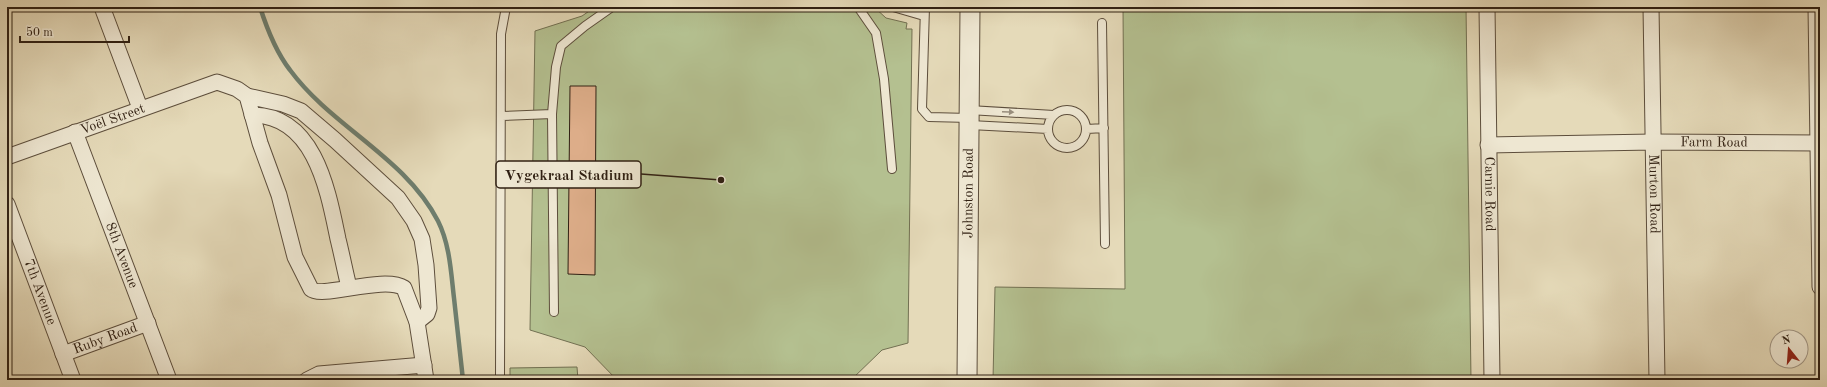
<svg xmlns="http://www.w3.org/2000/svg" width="1827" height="387" font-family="'Old Standard TT',serif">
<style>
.green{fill:#b4c090;stroke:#727052}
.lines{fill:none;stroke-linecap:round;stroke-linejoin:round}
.stream{stroke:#6e7d6d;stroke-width:4.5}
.building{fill:#ddad89;stroke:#302013}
.service-casing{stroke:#5d4e3c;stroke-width:10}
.minor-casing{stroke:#5d4e3c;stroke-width:17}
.tertiary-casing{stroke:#5d4e3c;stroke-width:21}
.service{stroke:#eee7d2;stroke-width:8}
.minor{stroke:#eee7d2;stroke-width:15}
.tertiary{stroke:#eee7d2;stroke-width:19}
.oneway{fill:#988d7c}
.labels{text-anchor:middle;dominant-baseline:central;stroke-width:3;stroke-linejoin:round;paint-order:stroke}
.street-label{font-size:14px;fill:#302013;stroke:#eee7d2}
.leader{fill:none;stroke:#302013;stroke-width:1.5}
.callout-dot{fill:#302013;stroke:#eee7d2;stroke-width:1.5}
.callout{fill:#eee7d2;stroke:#302013;stroke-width:1.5}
.callout-label{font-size:15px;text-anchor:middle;font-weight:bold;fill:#302013}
</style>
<rect width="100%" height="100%" fill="#e5dab9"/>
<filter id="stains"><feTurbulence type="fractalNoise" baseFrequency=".005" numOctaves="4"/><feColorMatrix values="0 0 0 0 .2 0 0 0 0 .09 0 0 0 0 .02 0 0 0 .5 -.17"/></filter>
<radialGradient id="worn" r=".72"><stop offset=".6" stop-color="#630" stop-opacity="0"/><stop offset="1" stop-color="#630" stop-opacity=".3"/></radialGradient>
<path class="green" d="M 595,7 L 874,7 L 886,18 L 907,23 L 906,29 L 912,29 L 908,343 L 882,350 L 851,380 L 617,380 L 585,347 L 530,330 L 535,31 L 582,16 Z
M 1123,7 L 1466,7 L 1471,380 L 993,380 L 995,287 L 1125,289 Z
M 577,367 L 578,380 L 510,380 L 510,368 Z"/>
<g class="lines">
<path class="stream" d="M 260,7 C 267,29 276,52 290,70 C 332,127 405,157 438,221 C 450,245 451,273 454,298 C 457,326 460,353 463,380"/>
</g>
<path class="building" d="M 570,86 L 596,86 L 595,275 L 568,274 Z"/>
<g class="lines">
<g class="service-casing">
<path id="service" d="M 858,7 L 876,33 L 884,79 L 892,169
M 893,7 L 924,16
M 925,7 L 922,109 L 929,117 L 970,118
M 1102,23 L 1105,244
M 969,110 L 1054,115
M1048 129a19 19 0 1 1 38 0a19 19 0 1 1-38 0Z
M 502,116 L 552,114
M 970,125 L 1048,129
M 1087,129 L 1104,128
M 554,312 L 552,114 L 556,67 L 561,46 L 585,26 L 612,7
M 500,380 L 501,34 L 506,7"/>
</g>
<g class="minor-casing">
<g id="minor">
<path d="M 102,7 L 140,108"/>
<path id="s1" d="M 1487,7 L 1492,380"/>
<path id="s2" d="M 1651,7 L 1657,380"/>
<path d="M 1816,7 L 1820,287"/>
<path d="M 247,96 L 283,104 L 301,111 L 335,140 L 398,198 L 414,221 L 422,239 L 426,265 L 429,308 L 427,314 L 417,322"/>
<path d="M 252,115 C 315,115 328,191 338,239 C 342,255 345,271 349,287"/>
<path id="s3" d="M 75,132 L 169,380"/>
<path id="s4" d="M 1488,145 L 1653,142 L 1820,143"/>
<path id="s5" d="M 7,157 L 217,82 L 237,89 L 247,96 L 260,143 L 279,195 L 295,257 L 311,289 C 322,299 384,275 404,288 L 417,322 L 426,380"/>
<path id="s6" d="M 7,204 L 73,380"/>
<path id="s7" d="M 63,354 L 148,323"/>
<path d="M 307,380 L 319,374 L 424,365"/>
</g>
</g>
<g class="tertiary-casing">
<g id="tertiary">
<path id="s8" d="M 967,380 L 970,7"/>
</g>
</g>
<use href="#service" class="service"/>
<use href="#minor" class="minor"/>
<use href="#tertiary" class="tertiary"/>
</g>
<defs><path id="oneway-solid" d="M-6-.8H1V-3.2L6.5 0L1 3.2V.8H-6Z"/></defs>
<use class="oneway" href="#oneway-solid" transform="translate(1008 112) rotate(3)"/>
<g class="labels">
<g class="street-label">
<text stroke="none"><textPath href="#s5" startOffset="112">Voël Street</textPath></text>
<text stroke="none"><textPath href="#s4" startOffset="226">Farm Road</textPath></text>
<text stroke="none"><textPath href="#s8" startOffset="187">Johnston Road</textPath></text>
<text stroke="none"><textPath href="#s1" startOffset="187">Carnie Road</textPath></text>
<text stroke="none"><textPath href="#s2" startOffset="187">Murton Road</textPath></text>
<text stroke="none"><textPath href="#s3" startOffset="132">8th Avenue</textPath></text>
<text stroke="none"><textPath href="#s6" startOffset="94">7th Avenue</textPath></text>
<text stroke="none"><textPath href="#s7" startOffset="45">Ruby Road</textPath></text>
</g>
</g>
<path class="leader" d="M721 180L641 174"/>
<circle class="callout-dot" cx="721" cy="180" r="4"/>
<rect class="callout" x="496" y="161" width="145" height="27" rx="4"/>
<g class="callout-label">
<text x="569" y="180">Vygekraal Stadium</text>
</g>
<rect width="1827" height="387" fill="none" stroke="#e5dab9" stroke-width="24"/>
<rect x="8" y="8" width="1811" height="371" fill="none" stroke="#302013" stroke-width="2"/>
<rect x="12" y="12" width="1803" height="363" fill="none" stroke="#302013"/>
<g transform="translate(1789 349) rotate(343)"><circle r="19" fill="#eee7d2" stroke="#a29786"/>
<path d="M0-3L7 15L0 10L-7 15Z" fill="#8f2418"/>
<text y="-6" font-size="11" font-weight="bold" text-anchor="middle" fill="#302013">N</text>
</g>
<path d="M20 36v6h109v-6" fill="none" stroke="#302013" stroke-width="2"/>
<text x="26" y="36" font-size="12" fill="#302013" stroke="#eee7d2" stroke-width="3" paint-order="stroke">50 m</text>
<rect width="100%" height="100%" filter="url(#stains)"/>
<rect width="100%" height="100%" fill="url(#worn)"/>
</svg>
